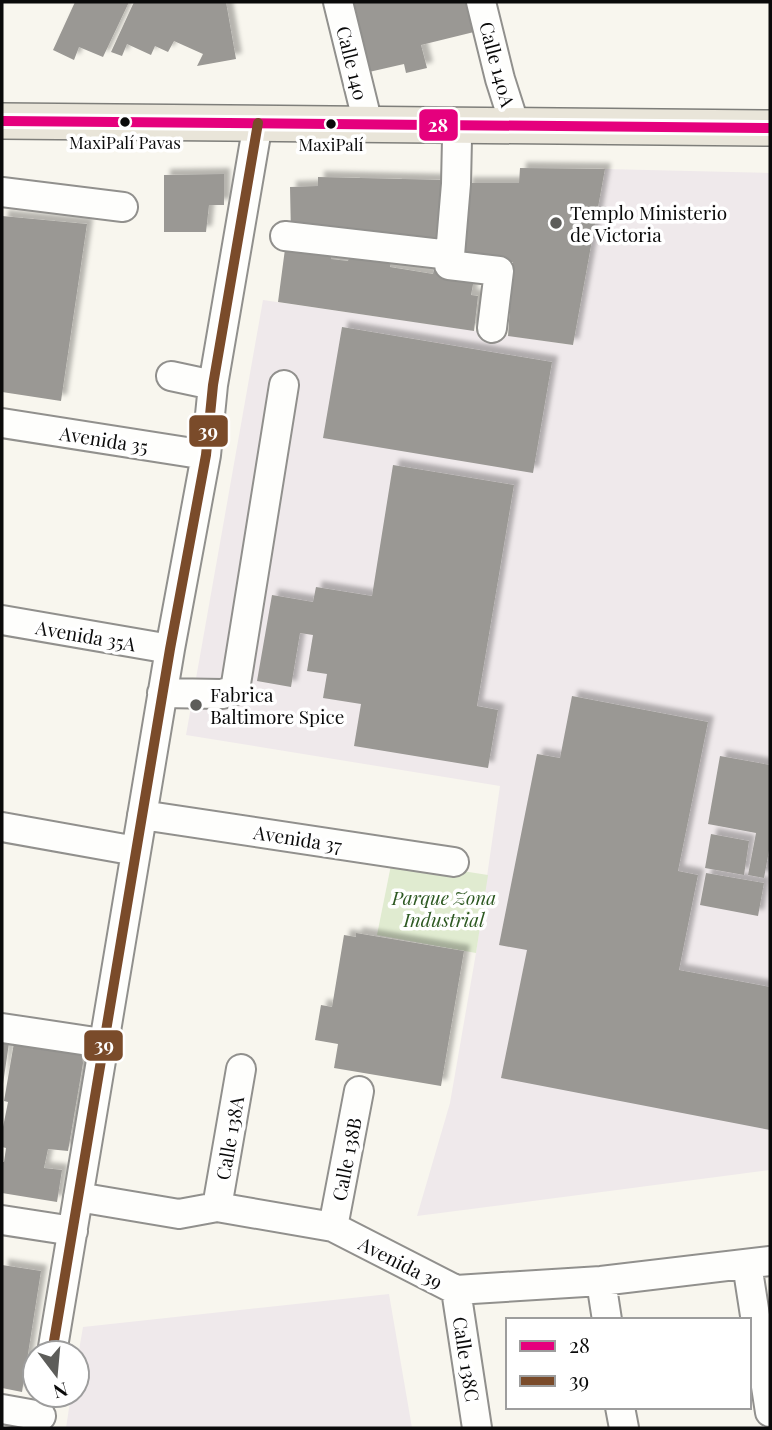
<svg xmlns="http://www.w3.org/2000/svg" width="772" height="1430" font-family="'Playfair Display',serif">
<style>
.industrial{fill:#efe9eb}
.green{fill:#e0ebd0}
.building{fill:#9a9894;filter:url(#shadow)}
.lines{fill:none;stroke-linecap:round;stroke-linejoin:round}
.minor-casing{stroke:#91908d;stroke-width:32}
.major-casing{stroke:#7e7e7a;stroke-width:38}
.minor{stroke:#fefefc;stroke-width:28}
.major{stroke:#e9e5d9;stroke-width:35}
.bus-1-casing{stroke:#fff;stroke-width:16}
.bus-2-casing{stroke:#fff;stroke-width:16}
.bus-1{stroke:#e5007d;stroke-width:10}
.bus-2{stroke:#7a4b2a;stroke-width:10}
.bus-dot{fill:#0a0a0a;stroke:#fff;stroke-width:2.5}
.poi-dot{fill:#5d5d5a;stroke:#fff;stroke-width:2.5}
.labels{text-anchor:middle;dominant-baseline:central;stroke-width:7;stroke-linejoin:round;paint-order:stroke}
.bus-label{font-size:17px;fill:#0a0a0a;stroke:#fff}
.street-label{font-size:19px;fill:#0a0a0a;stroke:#fff}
.poi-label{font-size:19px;fill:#0a0a0a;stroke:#fff;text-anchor:start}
.park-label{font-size:19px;font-style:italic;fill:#2d5922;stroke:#fff}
.line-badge{stroke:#fff;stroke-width:2.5}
.badge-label{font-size:19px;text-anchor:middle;font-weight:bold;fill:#fff}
</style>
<defs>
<filter id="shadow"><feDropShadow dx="6" dy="-6" stdDeviation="2" flood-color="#0004"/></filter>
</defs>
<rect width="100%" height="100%" fill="#f8f6ee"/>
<path class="industrial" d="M 605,169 L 770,173 L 770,1170 L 417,1216 L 450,1103 L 476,953 L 500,786 L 186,735 L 263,300 L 573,345 Z
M 389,1294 L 412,1428 L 66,1428 L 71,1395 L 77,1395 L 77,1362 L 83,1327 Z"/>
<path class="green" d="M 392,860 L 488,875 L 476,953 L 377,935 Z"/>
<path class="building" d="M 75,2 L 129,2 L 103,57 L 79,47 L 74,60 L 53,50 Z
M 134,2 L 226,2 L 236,59 L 197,66 L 203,54 L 174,41 L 168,52 L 155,46 L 151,55 L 127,44 L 122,56 L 111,52 Z
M 352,2 L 466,2 L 474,32 L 421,45 L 427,68 L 406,73 L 404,64 L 369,72 Z
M 520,168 L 605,169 L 573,345 L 508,336 L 513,262 L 464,260 L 466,183 L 519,183 Z
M 224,174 L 224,205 L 209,205 L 206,232 L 164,232 L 164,175 Z
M 318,177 L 445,180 L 443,238 L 319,232 L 291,235 L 290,187 L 318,186 Z
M 2,216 L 87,224 L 61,401 L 2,392 Z
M 285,249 L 331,254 L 331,259 L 348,261 L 349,257 L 391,263 L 390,267 L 433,274 L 434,270 L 457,273 L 474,279 L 471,295 L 478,296 L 474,331 L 278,302 Z
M 342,327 L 552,362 L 533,473 L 323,438 Z
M 393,465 L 514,485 L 477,706 L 498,710 L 488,768 L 354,746 L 361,704 L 323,698 L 327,674 L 307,671 L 313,635 L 300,633 L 291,687 L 257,681 L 272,595 L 313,602 L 316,587 L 372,596 Z
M 572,696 L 708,722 L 678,871 L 698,875 L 679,970 L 770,987 L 770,1130 L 501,1078 L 527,950 L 499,945 L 537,754 L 560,758 Z
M 720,756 L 770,765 L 770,845 L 764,878 L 748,875 L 756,833 L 708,824 Z
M 711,834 L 749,841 L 744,875 L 705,868 Z
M 706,873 L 764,883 L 758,916 L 700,905 Z
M 356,933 L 464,951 L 441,1086 L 334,1068 L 338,1044 L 315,1040 L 321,1005 L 332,1007 L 344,935 L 356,937 Z
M 15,1037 L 77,1048 L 82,1055 L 83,1063 L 68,1151 L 48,1149 L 44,1168 L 62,1170 L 57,1202 L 2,1193 L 2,1162 L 4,1162 L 6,1148 L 2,1147 L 2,1132 L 8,1102 L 4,1101 Z
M 2,1042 L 9,1043 L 3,1084 L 2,1084 Z
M 2,1265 L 41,1271 L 22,1392 L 2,1388 Z"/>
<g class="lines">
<g class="minor-casing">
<path id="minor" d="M 338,2 L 368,124
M 481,2 L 500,79 L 515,126
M 2,192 L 123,207
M 285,236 L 450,255 L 456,184 L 457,139
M 450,255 L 449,265 L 499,271 L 492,328
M 171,376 L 213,385
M 2,423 L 206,455
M 2,620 L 170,649
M 162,693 L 222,694 L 235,690 L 284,385
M 142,815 L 454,862
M 2,827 L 136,851
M 2,1028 L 102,1043
M 78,1197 L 179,1214 L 217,1207 L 333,1227 L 456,1290 L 601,1281 L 770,1261
M 217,1207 L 241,1069
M 2,1220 L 73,1231
M 333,1227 L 359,1091
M 747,1264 L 770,1412
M 601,1281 L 607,1320
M 456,1290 L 477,1428
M 52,1353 L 170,649 L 206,455 L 213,385 L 258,123
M 620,1407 L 624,1428
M 2,1409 L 41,1416"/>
</g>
<g class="major-casing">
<path id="major" d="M 2,121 L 770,128"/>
</g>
<use href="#minor" class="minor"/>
<use href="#major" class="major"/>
<g class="bus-1-casing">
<path id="bus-1" d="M 2,121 L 770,128"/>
</g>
<g class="bus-2-casing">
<path id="bus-2" d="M 52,1353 L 170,649 L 206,455 L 213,385 L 258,123"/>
</g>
<use href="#bus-1" class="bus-1"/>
<use href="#bus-2" class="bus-2"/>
</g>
<g class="bus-dot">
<circle cx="125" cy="122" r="6"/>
<circle cx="331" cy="124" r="6"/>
</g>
<g class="poi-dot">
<circle cx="556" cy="223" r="7"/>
<circle cx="196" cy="705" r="7"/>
</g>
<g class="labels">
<g class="bus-label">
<text x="125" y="142">MaxiPalí Pavas</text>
<text x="331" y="144">MaxiPalí</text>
</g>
<g class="street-label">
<text transform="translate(353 63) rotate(76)">Calle 140</text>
<text transform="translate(498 64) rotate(75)">Calle 140A</text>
<text transform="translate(104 439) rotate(9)">Avenida 35</text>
<text transform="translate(86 635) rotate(10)">Avenida 35A</text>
<text transform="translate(298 838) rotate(9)">Avenida 37</text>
<text transform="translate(229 1138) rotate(-80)">Calle 138A</text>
<text transform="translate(346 1159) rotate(-79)">Calle 138B</text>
<text transform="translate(401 1262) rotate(27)">Avenida 39</text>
<text transform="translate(467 1359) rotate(81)">Calle 138C</text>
</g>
<g class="poi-label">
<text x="570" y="212">Templo Ministerio<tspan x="570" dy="22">de Victoria</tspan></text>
<text x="210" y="694">Fabrica<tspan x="210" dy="22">Baltimore Spice</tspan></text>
</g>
<g class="park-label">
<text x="444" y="897">Parque Zona<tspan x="444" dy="22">Industrial</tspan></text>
</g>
</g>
<g class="line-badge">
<rect x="418" y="108" width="41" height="34" rx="7" fill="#e5007d"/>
<rect x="188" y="414" width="41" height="34" rx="7" fill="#7a4b2a"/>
<rect x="83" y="1029" width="41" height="33" rx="7" fill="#7a4b2a"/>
</g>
<g class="badge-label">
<text x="438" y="132">28</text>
<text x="208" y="438">39</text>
<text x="104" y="1052">39</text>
</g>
<rect width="772" height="1430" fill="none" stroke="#0a0a0a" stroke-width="7"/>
<rect x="506" y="1318" width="245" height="91" fill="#ffffff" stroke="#9d9d9d" stroke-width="2"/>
<rect x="520" y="1341" width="35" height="10" fill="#e5007d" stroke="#9d9d9d" stroke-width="2"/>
<text x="569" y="1353" font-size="21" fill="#0a0a0a">28</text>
<rect x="520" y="1376" width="35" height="10" fill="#7a4b2a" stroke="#9d9d9d" stroke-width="2"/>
<text x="569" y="1388" font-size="21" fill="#0a0a0a">39</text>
<g transform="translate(56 1374) rotate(164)"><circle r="33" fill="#ffffff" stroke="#9d9d9d" stroke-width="2"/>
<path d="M0-5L12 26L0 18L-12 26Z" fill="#5d5d5a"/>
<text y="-10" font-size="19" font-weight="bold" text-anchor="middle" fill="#0a0a0a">N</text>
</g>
</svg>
